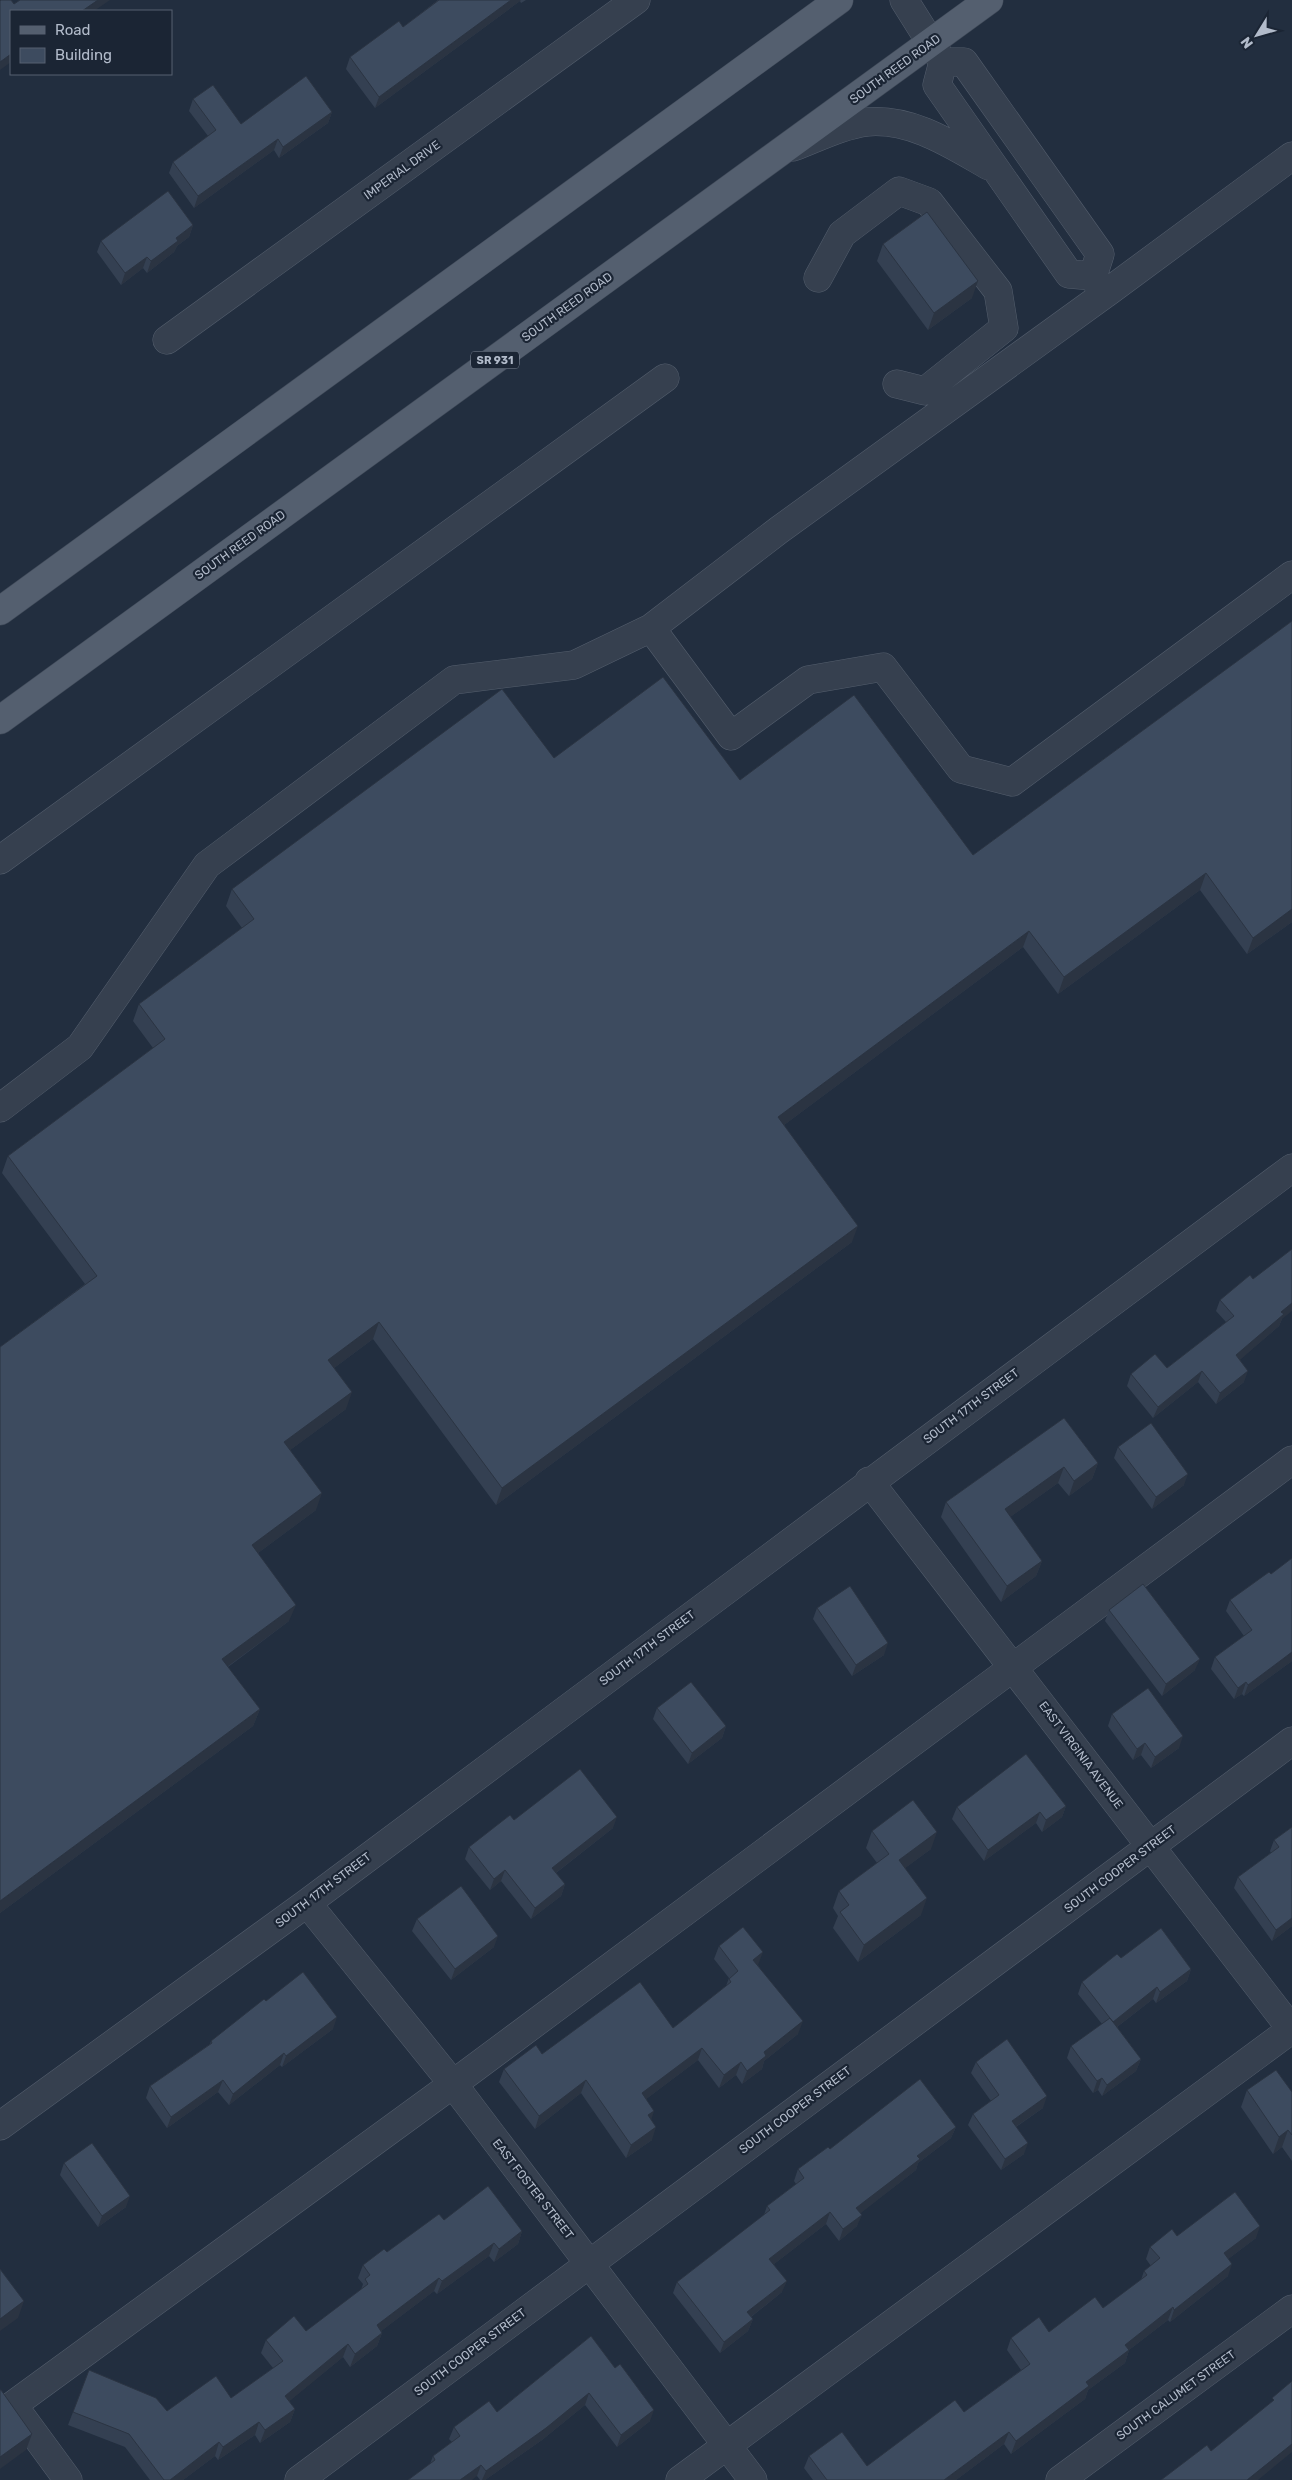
<svg xmlns="http://www.w3.org/2000/svg" width="1292" height="2480" font-family="Rubik,sans-serif">
<style>
.lines{fill:none;stroke-linecap:round;stroke-linejoin:round}
.minor-casing{stroke:#545e6d;stroke-width:29}
.major-casing{stroke:#3f4958;stroke-width:29}
.minor{stroke:#36404f;stroke-width:28}
.major{stroke:#545f6f;stroke-width:28}
.wall{fill:#344052}
.shaded-wall{fill:#2b3442}
.building{fill:#3d4b5f;stroke:#2b3442}
.labels{text-anchor:middle;dominant-baseline:central;stroke-width:4.5;stroke-linejoin:round;paint-order:stroke}
.shield{fill:#1b2534;stroke:#858e9d;stroke-width:1}
.shield-label{font-size:11px;font-weight:bold;fill:#b2bbca}
.street-label{font-size:12px;fill:#b2bbca;stroke:#1b2534}
</style>
<rect width="100%" height="100%" fill="#222e3f"/>
<g class="lines">
<g class="minor-casing">
<path id="minor" d="M 904,0 L 943,62 L 937,85 L 1069,274 L 1093,276
M 943,62 L 964,62 L 1100,254 L 1093,276
M 793,147 C 817,138 842,125 867,122 C 912,118 952,145 989,166
M 818,278 L 842,234 L 899,191 L 929,202 L 998,291 L 1004,328 L 925,391 L 897,384
M 1094,279 L 1105,294 L 1292,156
M 167,340 L 636,0
M 651,628 L 779,530 L 1105,294
M 0,860 L 665,378
M 0,1108 L 80,1047 L 207,865 L 454,680 L 574,665 L 651,628 L 731,736 L 808,680 L 883,667 L 961,769 L 1012,782 L 1292,575
M 869,1481 L 1292,2030
M 307,1903 L 453,2084 L 753,2480
M 0,2126 L 307,1903 L 1292,1168
M 68,2480 L 13,2405 L 453,2084 L 1292,1460
M 299,2480 L 1292,1741
M 680,2480 L 1292,2029
M 1060,2480 L 1292,2309"/>
</g>
<g class="major-casing">
<path id="major" d="M 0,611 L 839,0
M 0,720 L 989,0"/>
</g>
<use href="#minor" class="minor"/>
<use href="#major" class="major"/>
</g>
<path class="wall" d="M 438,0 L 526,0 L 521,3 L 520,1 L 375,108 L 346,69 L 350,57 L 403,27 Z
M 193,99 L 241,124 L 332,112 L 328,123 L 279,158 L 274,150 L 194,208 L 169,173 L 173,162 L 208,136 L 189,111 Z
M 193,225 L 189,237 L 177,246 L 174,252 L 147,273 L 143,268 L 121,285 L 97,252 L 101,241 Z
M 883,244 L 972,298 L 928,330 L 877,261 Z
M 1292,621 L 1292,922 L 1247,954 L 1200,890 L 1058,994 L 1023,947 L 784,1125 L 852,1242 L 496,1505 L 373,1339 L 334,1368 L 346,1409 L 290,1450 L 316,1510 L 258,1553 L 289,1621 L 228,1667 L 260,1709 L 253,1726 L 0,1913 L 0,1347 L 85,1284 L 2,1173 L 8,1156 L 153,1048 L 133,1021 L 139,1004 L 242,928 L 226,906 L 232,889 L 554,758 L 740,780 L 973,855 Z
M 1220,1300 L 1282,1319 L 1279,1326 L 1239,1360 L 1244,1382 L 1216,1404 L 1198,1382 L 1153,1418 L 1127,1386 L 1131,1374 L 1167,1368 L 1226,1322 L 1216,1311 Z
M 1064,1418 L 1098,1463 L 1092,1479 L 1069,1496 L 1058,1483 L 1010,1517 L 1042,1561 L 1036,1576 L 1001,1602 L 941,1517 L 946,1502 Z
M 1118,1447 L 1184,1485 L 1152,1509 L 1114,1458 Z
M 1230,1600 L 1292,1661 L 1244,1696 L 1242,1694 L 1234,1699 L 1211,1669 L 1215,1657 L 1244,1636 L 1226,1611 Z
M 817,1608 L 884,1655 L 852,1676 L 813,1619 Z
M 1109,1610 L 1195,1670 L 1162,1696 L 1105,1621 Z
M 657,1708 L 726,1726 L 722,1738 L 688,1764 L 653,1719 Z
M 1112,1714 L 1179,1748 L 1151,1768 L 1141,1755 L 1133,1760 L 1108,1726 Z
M 1066,1806 L 1062,1817 L 1042,1832 L 1036,1823 L 984,1861 L 952,1819 L 957,1807 Z
M 514,1820 L 613,1828 L 556,1873 L 565,1884 L 561,1896 L 531,1919 L 501,1881 L 490,1890 L 465,1859 L 469,1847 Z
M 1292,1827 L 1292,1926 L 1272,1941 L 1234,1888 L 1238,1877 L 1271,1853 L 1270,1851 L 1274,1840 Z
M 872,1831 L 931,1849 L 905,1868 L 921,1915 L 858,1962 L 833,1928 L 838,1916 L 833,1908 L 839,1891 L 877,1863 L 866,1848 Z
M 417,1919 L 494,1947 L 451,1980 L 412,1931 Z
M 719,1946 L 758,1965 L 798,2034 L 764,2061 L 762,2069 L 742,2084 L 736,2075 L 719,2088 L 698,2060 L 646,2099 L 651,2120 L 652,2140 L 626,2158 L 581,2093 L 535,2129 L 499,2082 L 504,2069 L 542,2054 L 673,2028 L 726,1986 L 729,1978 L 714,1959 Z
M 1121,1958 L 1191,1969 L 1187,1981 L 1156,2003 L 1153,1999 L 1117,2027 L 1141,2059 L 1136,2071 L 1102,2096 L 1098,2090 L 1093,2093 L 1067,2058 L 1071,2046 L 1102,2024 L 1078,1994 L 1082,1982 Z
M 266,2001 L 333,2029 L 282,2067 L 280,2065 L 229,2105 L 218,2092 L 167,2128 L 146,2098 L 150,2086 L 210,2044 L 211,2041 Z
M 976,2062 L 1043,2108 L 1016,2127 L 1024,2154 L 1001,2170 L 968,2125 L 973,2114 L 991,2101 L 971,2073 Z
M 1247,2090 L 1292,2092 L 1292,2161 L 1282,2147 L 1273,2154 L 1241,2107 Z
M 956,2127 L 951,2138 L 918,2163 L 916,2170 L 860,2213 L 857,2226 L 839,2241 L 826,2224 L 774,2264 L 782,2292 L 751,2317 L 753,2319 L 748,2331 L 720,2353 L 673,2293 L 677,2282 L 764,2215 L 767,2206 L 796,2184 L 794,2181 L 798,2169 L 830,2149 Z
M 64,2163 L 126,2207 L 98,2227 L 60,2175 Z
M 444,2220 L 522,2231 L 518,2244 L 494,2262 L 489,2256 L 437,2294 L 434,2291 L 381,2331 L 382,2333 L 377,2346 L 350,2367 L 343,2357 L 289,2401 L 295,2409 L 290,2422 L 260,2443 L 255,2435 L 218,2460 L 215,2456 L 183,2480 L 150,2480 L 125,2447 L 68,2425 L 73,2412 L 167,2411 L 231,2398 L 273,2368 L 261,2353 L 266,2340 L 306,2331 L 361,2290 L 363,2284 L 358,2278 L 363,2265 Z
M 1177,2236 L 1256,2238 L 1228,2259 L 1228,2276 L 1170,2322 L 1168,2320 L 1129,2350 L 1125,2363 L 1088,2390 L 1085,2399 L 1011,2454 L 1004,2444 L 956,2480 L 813,2480 L 804,2468 L 809,2456 L 867,2466 L 964,2412 L 1021,2370 L 1007,2350 L 1011,2338 L 1049,2332 L 1103,2308 L 1141,2280 L 1144,2271 L 1151,2266 L 1146,2259 L 1150,2247 Z
M 591,2336 L 650,2421 L 617,2447 L 585,2405 L 542,2440 L 485,2480 L 480,2480 L 477,2476 L 430,2464 L 433,2456 L 452,2442 L 449,2439 L 454,2427 L 497,2412 Z"/>
<path class="shaded-wall" d="M 98,0 L 110,0 L 94,11 L 82,11 Z
M 511,0 L 521,0 L 520,1 L 375,108 L 379,97 Z
M 11,54 L 11,62 L 0,70 L 0,62 Z
M 332,112 L 328,123 L 279,158 L 283,147 Z
M 278,139 L 274,150 L 194,208 L 198,196 Z
M 193,225 L 189,237 L 177,246 L 174,252 L 147,273 L 151,261 L 176,238 Z
M 147,257 L 143,268 L 121,285 L 125,273 Z
M 978,281 L 972,298 L 928,330 L 934,313 Z
M 1206,873 L 1200,890 L 1058,994 L 1064,977 Z
M 1292,909 L 1292,922 L 1247,954 L 1253,938 Z
M 1029,931 L 1023,947 L 772,1134 L 778,1117 Z
M 858,1226 L 852,1242 L 496,1505 L 502,1488 Z
M 1292,1303 L 1292,1311 L 1282,1319 L 1279,1326 L 1232,1367 L 1236,1355 L 1281,1312 Z
M 379,1322 L 373,1339 L 322,1377 L 328,1360 Z
M 1202,1371 L 1198,1382 L 1153,1418 L 1158,1407 Z
M 1248,1371 L 1244,1382 L 1216,1404 L 1220,1393 Z
M 352,1392 L 346,1409 L 278,1459 L 284,1442 Z
M 1098,1463 L 1092,1479 L 1069,1496 L 1074,1481 Z
M 1064,1467 L 1058,1483 L 999,1525 L 1005,1509 Z
M 1188,1474 L 1184,1485 L 1152,1509 L 1156,1497 Z
M 322,1493 L 316,1510 L 246,1562 L 252,1545 Z
M 1042,1561 L 1036,1576 L 1001,1602 L 1007,1586 Z
M 296,1605 L 289,1621 L 216,1675 L 222,1659 Z
M 888,1643 L 884,1655 L 852,1676 L 856,1665 Z
M 1292,1652 L 1292,1661 L 1244,1696 L 1248,1685 Z
M 1200,1659 L 1195,1670 L 1162,1696 L 1166,1684 Z
M 1246,1682 L 1242,1694 L 1234,1699 L 1238,1688 Z
M 260,1709 L 253,1726 L 0,1913 L 0,1901 Z
M 726,1726 L 722,1738 L 688,1764 L 692,1753 Z
M 1183,1736 L 1179,1748 L 1151,1768 L 1155,1757 Z
M 1145,1743 L 1141,1755 L 1133,1760 L 1137,1749 Z
M 1066,1806 L 1062,1817 L 1042,1832 L 1046,1820 Z
M 1040,1812 L 1036,1823 L 984,1861 L 988,1850 Z
M 617,1817 L 613,1828 L 548,1879 L 552,1868 Z
M 937,1832 L 931,1849 L 893,1877 L 899,1860 Z
M 505,1870 L 501,1881 L 490,1890 L 494,1879 Z
M 565,1884 L 561,1896 L 531,1919 L 535,1908 Z
M 927,1898 L 921,1915 L 858,1962 L 864,1945 Z
M 1292,1918 L 1292,1926 L 1272,1941 L 1276,1930 Z
M 498,1936 L 494,1947 L 451,1980 L 455,1969 Z
M 763,1952 L 758,1965 L 749,1973 L 753,1960 Z
M 1191,1969 L 1187,1981 L 1156,2003 L 1160,1992 Z
M 1157,1987 L 1153,1999 L 1109,2033 L 1113,2022 Z
M 337,2017 L 333,2029 L 282,2067 L 286,2056 Z
M 803,2021 L 798,2034 L 764,2061 L 762,2069 L 742,2084 L 747,2071 L 764,2052 Z
M 702,2048 L 698,2060 L 637,2106 L 642,2093 Z
M 284,2053 L 280,2065 L 229,2105 L 233,2094 Z
M 1141,2059 L 1136,2071 L 1102,2096 L 1107,2085 Z
M 741,2062 L 736,2075 L 719,2088 L 724,2075 Z
M 1102,2078 L 1098,2090 L 1093,2093 L 1097,2081 Z
M 223,2080 L 218,2092 L 167,2128 L 171,2117 Z
M 586,2080 L 581,2093 L 535,2129 L 539,2116 Z
M 1047,2096 L 1043,2108 L 1008,2132 L 1012,2121 Z
M 654,2111 L 650,2124 L 648,2115 Z
M 656,2127 L 652,2140 L 626,2158 L 631,2145 Z
M 956,2127 L 951,2138 L 918,2163 L 916,2170 L 852,2220 L 856,2208 L 917,2156 Z
M 1288,2130 L 1282,2147 L 1273,2154 L 1279,2137 Z
M 1028,2143 L 1024,2154 L 1001,2170 L 1005,2159 Z
M 130,2196 L 126,2207 L 98,2227 L 102,2216 Z
M 830,2212 L 826,2224 L 765,2271 L 769,2259 Z
M 862,2215 L 857,2226 L 839,2241 L 843,2229 Z
M 1260,2226 L 1256,2238 L 1219,2266 L 1224,2253 Z
M 522,2231 L 518,2244 L 494,2262 L 499,2249 Z
M 494,2243 L 489,2256 L 437,2294 L 442,2281 Z
M 1232,2264 L 1228,2276 L 1170,2322 L 1174,2310 Z
M 439,2278 L 434,2291 L 372,2338 L 377,2325 Z
M 787,2281 L 782,2292 L 743,2323 L 747,2312 Z
M 24,2301 L 18,2318 L 0,2331 L 0,2319 Z
M 1173,2307 L 1168,2320 L 1129,2350 L 1125,2363 L 1088,2390 L 1085,2399 L 1011,2454 L 1016,2441 L 1086,2382 L 1125,2345 Z
M 753,2319 L 748,2331 L 720,2353 L 724,2342 Z
M 382,2333 L 377,2346 L 350,2367 L 355,2354 Z
M 348,2344 L 343,2357 L 280,2409 L 285,2396 Z
M 589,2393 L 585,2405 L 542,2440 L 485,2480 L 482,2480 L 486,2471 Z
M 295,2409 L 290,2422 L 260,2443 L 265,2430 Z
M 654,2410 L 650,2421 L 617,2447 L 621,2435 Z
M 259,2422 L 255,2435 L 218,2460 L 223,2447 Z
M 1009,2432 L 1004,2444 L 956,2480 L 944,2480 Z
M 32,2434 L 26,2450 L 0,2469 L 0,2457 Z
M 219,2442 L 215,2456 L 183,2480 L 170,2480 Z
M 1292,2444 L 1292,2452 L 1258,2480 L 1247,2480 Z
M 481,2465 L 477,2476 L 472,2480 L 460,2480 Z"/>
<path class="building" d="M 1,0 L 11,0 L 14,4 L 20,0 L 98,0 L 82,11 L 11,11 L 11,54 L 0,62 L 0,1 Z
M 439,0 L 511,0 L 379,97 L 350,57 L 399,21 L 403,27 Z
M 306,76 L 332,112 L 283,147 L 278,139 L 198,196 L 173,162 L 216,130 L 193,99 L 213,85 L 241,124 Z
M 168,191 L 193,225 L 176,238 L 178,241 L 151,261 L 147,257 L 125,273 L 101,241 Z
M 927,212 L 978,281 L 934,313 L 883,244 Z
M 1292,621 L 1292,909 L 1253,938 L 1206,873 L 1064,977 L 1029,931 L 778,1117 L 858,1226 L 502,1488 L 379,1322 L 328,1360 L 352,1392 L 284,1442 L 322,1493 L 252,1545 L 296,1605 L 222,1659 L 260,1709 L 0,1901 L 0,1347 L 97,1276 L 8,1156 L 165,1039 L 139,1004 L 254,919 L 232,889 L 502,689 L 554,758 L 663,677 L 740,780 L 854,695 L 973,855 Z
M 1292,1249 L 1292,1303 L 1281,1312 L 1284,1314 L 1236,1355 L 1248,1371 L 1220,1393 L 1202,1371 L 1158,1407 L 1131,1374 L 1155,1354 L 1167,1368 L 1234,1316 L 1220,1300 L 1250,1275 L 1253,1279 Z
M 1064,1418 L 1098,1463 L 1074,1481 L 1064,1467 L 1005,1509 L 1042,1561 L 1007,1586 L 946,1502 Z
M 1151,1423 L 1188,1474 L 1156,1497 L 1118,1447 Z
M 1292,1558 L 1292,1652 L 1248,1685 L 1246,1682 L 1238,1688 L 1215,1657 L 1252,1630 L 1230,1600 L 1269,1572 L 1271,1574 Z
M 1143,1584 L 1200,1659 L 1166,1684 L 1109,1610 Z
M 850,1586 L 888,1643 L 856,1665 L 817,1608 Z
M 691,1682 L 726,1726 L 692,1753 L 657,1708 Z
M 1148,1688 L 1183,1736 L 1155,1757 L 1145,1743 L 1137,1749 L 1112,1714 Z
M 1026,1754 L 1066,1806 L 1046,1820 L 1040,1812 L 988,1850 L 957,1807 Z
M 580,1769 L 617,1817 L 552,1868 L 565,1884 L 535,1908 L 505,1870 L 494,1879 L 469,1847 L 510,1815 L 514,1820 Z
M 913,1800 L 937,1832 L 899,1860 L 927,1898 L 864,1945 L 840,1912 L 849,1905 L 839,1891 L 889,1854 L 872,1831 Z
M 1292,1827 L 1292,1918 L 1276,1930 L 1238,1877 L 1279,1847 L 1274,1840 Z
M 461,1886 L 498,1936 L 455,1969 L 417,1919 Z
M 743,1927 L 763,1952 L 753,1960 L 803,2021 L 764,2052 L 766,2056 L 747,2071 L 741,2062 L 724,2075 L 702,2048 L 642,2093 L 654,2111 L 648,2115 L 656,2127 L 631,2145 L 586,2080 L 539,2116 L 504,2069 L 536,2045 L 542,2054 L 640,1982 L 673,2028 L 731,1982 L 729,1979 L 738,1971 L 719,1946 Z
M 1161,1928 L 1191,1969 L 1160,1992 L 1157,1987 L 1113,2022 L 1082,1982 L 1117,1954 L 1121,1958 Z
M 303,1972 L 337,2017 L 286,2056 L 284,2053 L 233,2094 L 223,2080 L 171,2117 L 150,2086 L 212,2043 L 211,2041 L 264,1999 L 266,2001 Z
M 1110,2018 L 1141,2059 L 1107,2085 L 1102,2078 L 1097,2081 L 1071,2046 Z
M 1007,2039 L 1047,2096 L 1012,2121 L 1028,2143 L 1005,2159 L 973,2114 L 999,2095 L 976,2062 Z
M 1276,2070 L 1292,2092 L 1292,2135 L 1288,2130 L 1279,2137 L 1247,2090 Z
M 920,2079 L 956,2127 L 917,2156 L 920,2159 L 856,2208 L 862,2215 L 843,2229 L 830,2212 L 769,2259 L 787,2281 L 747,2312 L 753,2319 L 724,2342 L 677,2282 L 770,2210 L 767,2206 L 804,2178 L 798,2169 L 828,2147 L 830,2149 Z
M 92,2143 L 130,2196 L 102,2216 L 64,2163 Z
M 488,2186 L 522,2231 L 499,2249 L 494,2243 L 442,2281 L 439,2278 L 377,2325 L 382,2333 L 355,2354 L 348,2344 L 285,2396 L 295,2409 L 265,2430 L 259,2422 L 223,2447 L 219,2442 L 170,2480 L 164,2480 L 129,2434 L 73,2412 L 89,2370 L 156,2398 L 167,2411 L 216,2376 L 231,2398 L 283,2361 L 266,2340 L 294,2316 L 306,2331 L 368,2284 L 365,2279 L 370,2275 L 363,2265 L 384,2249 L 387,2252 L 439,2214 L 444,2220 Z
M 1235,2192 L 1260,2226 L 1224,2253 L 1232,2264 L 1174,2310 L 1173,2307 L 1125,2345 L 1129,2350 L 1086,2382 L 1089,2386 L 1016,2441 L 1009,2432 L 944,2480 L 827,2480 L 809,2456 L 842,2432 L 867,2466 L 955,2400 L 964,2412 L 1030,2364 L 1011,2338 L 1039,2317 L 1049,2332 L 1095,2297 L 1103,2308 L 1147,2275 L 1144,2271 L 1160,2258 L 1150,2247 L 1172,2229 L 1177,2236 Z
M 0,2269 L 24,2301 L 0,2319 Z
M 591,2336 L 615,2368 L 620,2364 L 654,2410 L 621,2435 L 589,2393 L 546,2428 L 486,2471 L 481,2465 L 460,2480 L 408,2480 L 435,2460 L 433,2456 L 460,2436 L 454,2427 L 489,2401 L 497,2412 Z
M 1292,2381 L 1292,2444 L 1247,2480 L 1161,2480 L 1207,2445 L 1211,2451 L 1274,2400 L 1272,2398 Z
M 0,2390 L 1,2390 L 32,2434 L 0,2457 Z"/>
<g class="labels">
<rect class="shield" x="471" y="351.5" width="48" height="17" rx="4"/>
<g class="shield-label">
<text x="495" y="360">SR 931</text>
</g>
<g class="street-label">
<text transform="translate(895 69) rotate(-36)">SOUTH REED ROAD</text>
<text transform="translate(402 170) rotate(-36)">IMPERIAL DRIVE</text>
<text transform="translate(567 307) rotate(-36)">SOUTH REED ROAD</text>
<text transform="translate(240 545) rotate(-36)">SOUTH REED ROAD</text>
<text transform="translate(971 1406) rotate(-37)">SOUTH 17TH STREET</text>
<text transform="translate(647 1648) rotate(-37)">SOUTH 17TH STREET</text>
<text transform="translate(1081 1755) rotate(53)">EAST VIRGINIA AVENUE</text>
<text transform="translate(1120 1869) rotate(-37)">SOUTH COOPER STREET</text>
<text transform="translate(323 1890) rotate(-37)">SOUTH 17TH STREET</text>
<text transform="translate(795 2110) rotate(-37)">SOUTH COOPER STREET</text>
<text transform="translate(533 2189) rotate(52)">EAST FOSTER STREET</text>
<text transform="translate(470 2352) rotate(-37)">SOUTH COOPER STREET</text>
<text transform="translate(1176 2395) rotate(-36)">SOUTH CALUMET STREET</text>
</g>
</g>
<rect x="10" y="10" width="162" height="65" fill="#1b2534" stroke="#576170"/>
<rect x="20" y="26" width="25" height="8" fill="#545f6f" stroke="#576170"/>
<text x="55" y="35" font-size="15" fill="#b2bbca">Road</text>
<rect x="20" y="48" width="25" height="15" fill="#3d4b5f" stroke="#576170"/>
<text x="55" y="60" font-size="15" fill="#b2bbca">Building</text>
<g transform="translate(1257 35) rotate(233)" stroke="#1b2534" stroke-width="4" paint-order="stroke">
<path d="M0-4L9 19L0 12L-9 19Z" fill="#b2bbca"/>
<text y="-8" font-size="14" font-weight="bold" text-anchor="middle" fill="#b2bbca">N</text>
</g>
</svg>
